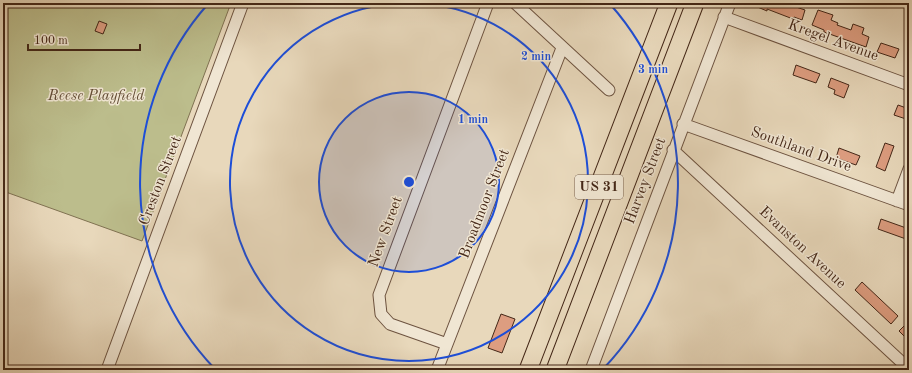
<svg xmlns="http://www.w3.org/2000/svg" width="912" height="373" font-family="'Old Standard TT',serif">
<style>
.green{fill:#bcbd8c;stroke:#807252}
.building{fill:#dd9d80;stroke:#442717}
.lines{fill:none;stroke-linecap:round;stroke-linejoin:round}
.minor-casing{stroke:#6d5340;stroke-width:13}
.highway-casing{stroke:#442717;stroke-width:19}
.minor{stroke:#f0e6d3;stroke-width:11}
.highway{stroke:#e8d8bb;stroke-width:17}
.ring{fill:none;stroke:#1d4ed8;stroke-width:2}
.labels{text-anchor:middle;dominant-baseline:central;stroke-width:3;stroke-linejoin:round;paint-order:stroke}
.shield{fill:#f0e6d3;stroke:#78604f;stroke-width:1}
.shield-label{font-size:14px;font-weight:bold;fill:#442717}
.street-label{font-size:15px;fill:#442717;stroke:#f0e6d3}
.park-label{font-size:15px;font-style:italic;fill:#624c34;stroke:#f0e6d3}
.centre{fill:#1d4ed8;stroke:#f0e6d3;stroke-width:2}
.ring-label{font-size:12px;text-anchor:middle;font-weight:bold;fill:#1d4ed8;stroke:#f0e6d3;stroke-width:3;stroke-linejoin:round;paint-order:stroke}
</style>
<rect width="100%" height="100%" fill="#e8d8bb"/>
<filter id="stains"><feTurbulence type="fractalNoise" baseFrequency=".005" numOctaves="4"/><feColorMatrix values="0 0 0 0 .2 0 0 0 0 .09 0 0 0 0 .02 0 0 0 .5 -.17"/></filter>
<radialGradient id="worn" r=".72"><stop offset=".6" stop-color="#630" stop-opacity="0"/><stop offset="1" stop-color="#630" stop-opacity=".3"/></radialGradient>
<path class="green" d="M 3,3 L 231,3 L 142,241 L 3,191 Z"/>
<path class="building" d="M 748,3 L 784,3 L 805,10 L 802,20 L 794,17 L 793,19 L 767,9 L 767,11 Z
M 818,10 L 833,15 L 831,20 L 838,23 L 837,25 L 851,30 L 853,24 L 864,28 L 862,34 L 869,37 L 866,47 L 824,32 L 824,30 L 812,25 Z
M 99,21 L 107,24 L 103,34 L 95,31 Z
M 881,43 L 899,49 L 895,58 L 877,52 Z
M 796,65 L 820,74 L 816,83 L 793,75 Z
M 831,78 L 849,85 L 844,98 L 834,94 L 835,90 L 828,87 Z
M 898,105 L 909,109 L 906,119 L 894,115 Z
M 885,143 L 894,146 L 885,171 L 876,167 Z
M 839,148 L 860,156 L 856,165 L 836,158 Z
M 881,219 L 909,229 L 906,239 L 878,229 Z
M 862,282 L 898,316 L 891,324 L 855,290 Z
M 501,314 L 515,319 L 502,353 L 488,348 Z
M 906,324 L 909,327 L 909,341 L 899,331 Z"/>
<g class="lines">
<g class="minor-casing">
<path id="minor" d="M 515,3 L 609,90
M 724,17 L 909,85
M 683,124 L 909,205
M 673,150 L 909,369
M 897,201 L 909,169
M 447,344 L 390,324 L 381,314 L 379,295 L 488,3
M 107,370 L 243,3
M 437,370 L 562,48
M 591,370 L 730,3"/>
</g>
<g class="highway-casing">
<path id="highway" d="M 528,370 L 669,3
M 555,370 L 695,3"/>
</g>
<use href="#minor" class="minor"/>
<use href="#highway" class="highway"/>
</g>
<circle cx="409" cy="182" r="90" fill="#1d4ed8" fill-opacity=".12"/>
<g class="ring">
<circle cx="409" cy="182" r="90"/>
<path d="M411 3A179 179 0 1 1 407 3"/>
<path d="M215 369A269 269 0 0 1 208 4M610 4A269 269 0 0 1 603 369"/>
</g>
<g class="labels">
<rect class="shield" x="575" y="175" width="48" height="24" rx="3"/>
<g class="shield-label">
<text x="599" y="187">US 31</text>
</g>
<g class="street-label">
<text transform="translate(833 41) rotate(20)">Kregel Avenue</text>
<text transform="translate(801 150) rotate(20)">Southland Drive</text>
<text transform="translate(161 181) rotate(-69)">Creston Street</text>
<text transform="translate(646 181) rotate(-69)">Harvey Street</text>
<text transform="translate(485 204) rotate(-69)">Broadmoor Street</text>
<text transform="translate(386 232) rotate(-70)">New Street</text>
<text transform="translate(802 248) rotate(43)">Evanston Avenue</text>
</g>
<g class="park-label">
<text x="96" y="96">Reese Playfield</text>
</g>
</g>
<circle cx="409" cy="182" r="6" class="centre"/>
<g class="ring-label">
<text x="536" y="60">2 min</text>
<text x="653" y="73">3 min</text>
<text x="473" y="123">1 min</text>
</g>
<rect width="912" height="373" fill="none" stroke="#e8d8bb" stroke-width="16"/>
<rect x="4" y="4" width="904" height="365" fill="none" stroke="#442717" stroke-width="2"/>
<rect x="8" y="8" width="896" height="357" fill="none" stroke="#442717"/>
<path d="M28 44v6h112v-6" fill="none" stroke="#442717" stroke-width="2"/>
<text x="34" y="44" font-size="12" fill="#442717" stroke="#f0e6d3" stroke-width="3" paint-order="stroke">100 m</text>
<rect width="100%" height="100%" filter="url(#stains)"/>
<rect width="100%" height="100%" fill="url(#worn)"/>
</svg>
